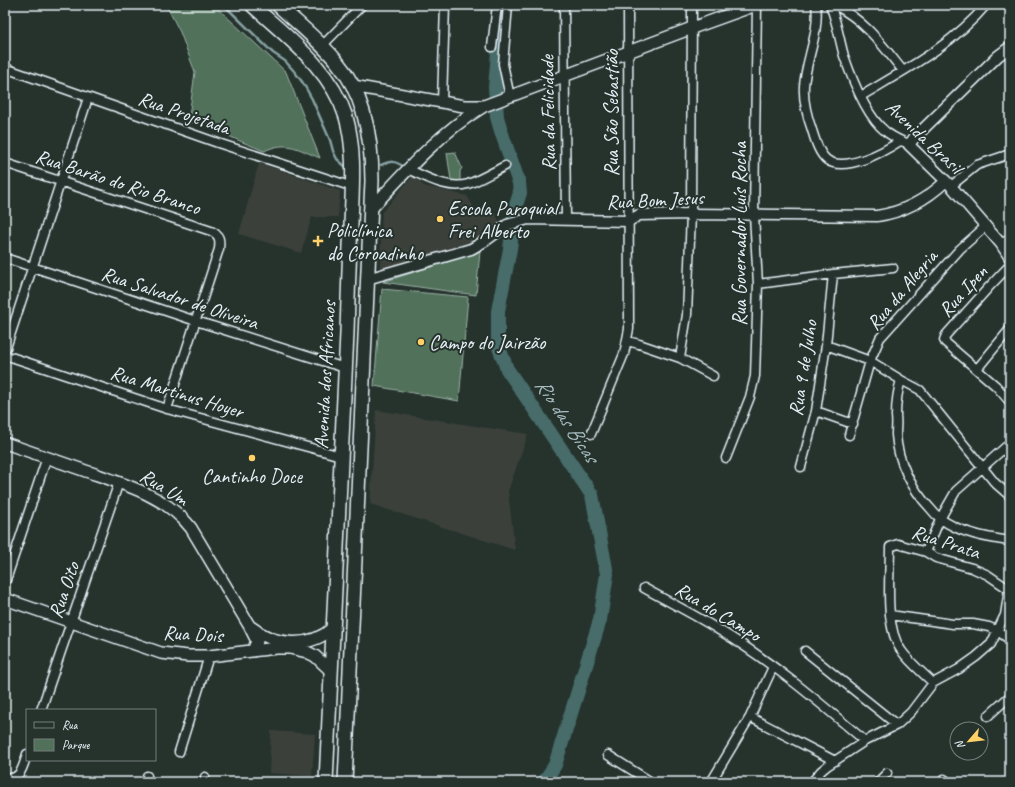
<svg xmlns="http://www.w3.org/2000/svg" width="1015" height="787" font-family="Caveat,sans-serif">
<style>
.built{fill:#3b403a}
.green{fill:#51715a;stroke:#9cb1a9}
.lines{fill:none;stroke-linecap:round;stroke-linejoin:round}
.stream{stroke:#87a1a3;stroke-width:2.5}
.river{stroke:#476c6b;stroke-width:14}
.minor-casing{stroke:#e8f1f8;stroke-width:11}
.tertiary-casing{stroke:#e8f1f8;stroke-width:13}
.secondary-casing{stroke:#e8f1f8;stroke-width:14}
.primary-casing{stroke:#e8f1f8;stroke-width:16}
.minor{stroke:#26332d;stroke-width:8}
.tertiary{stroke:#26332d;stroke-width:10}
.secondary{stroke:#26332d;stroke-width:11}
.primary{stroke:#26332d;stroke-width:13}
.poi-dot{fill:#ffd166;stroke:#26332d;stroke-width:1.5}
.labels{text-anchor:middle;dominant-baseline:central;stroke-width:4;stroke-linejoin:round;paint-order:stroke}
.street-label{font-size:20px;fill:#e8f1f8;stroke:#26332d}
.poi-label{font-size:20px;fill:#e8f1f8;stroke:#26332d;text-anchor:start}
.water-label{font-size:21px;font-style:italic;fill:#a8bcc0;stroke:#26332d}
</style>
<rect width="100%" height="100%" fill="#26332d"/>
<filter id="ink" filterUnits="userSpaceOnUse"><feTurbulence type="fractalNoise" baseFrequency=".025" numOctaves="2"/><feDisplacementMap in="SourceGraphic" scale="8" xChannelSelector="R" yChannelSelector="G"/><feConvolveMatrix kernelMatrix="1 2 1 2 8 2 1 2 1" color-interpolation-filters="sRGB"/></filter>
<g filter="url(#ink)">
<path class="built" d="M 259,163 L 340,191 L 338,217 L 312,217 L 301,253 L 239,234 Z
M 413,176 L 424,186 L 467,196 L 476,210 L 495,213 L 501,225 L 475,243 L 380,271 L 382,212 Z
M 376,410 L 475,426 L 528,434 L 508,491 L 515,550 L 370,504 Z
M 271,731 L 315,734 L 312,776 L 269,773 Z"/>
<path class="green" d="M 166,5 L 214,5 L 286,72 L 320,158 C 297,149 288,140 264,151 C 241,141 221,135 201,119 L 188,124 L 195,72 L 180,32 Z
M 455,152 L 462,168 L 460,171 L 460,182 L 456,182 L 451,180 L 447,153 Z
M 480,251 L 476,295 L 383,282 Z
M 382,289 L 468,297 L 459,401 L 374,386 Z"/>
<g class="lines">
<path class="stream" d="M 224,5 L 273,53 L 285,61 L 294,71 L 303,83 L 312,99 L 330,140 L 333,151 L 337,159 L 348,169
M 381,165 C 391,161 394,160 404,167
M 507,167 L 513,164"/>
<path class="river" d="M 502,5 L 495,87 L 497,117 L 502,134 L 519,183 L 520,193 L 515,208 L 510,249 L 498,311 L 498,345 L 507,369 L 592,495 L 607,574 L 600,620 L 555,765 L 544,782"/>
<g class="minor-casing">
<path id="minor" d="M 508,5 L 503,64 L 510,97
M 564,5 L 566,220
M 816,5 C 820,32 806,59 804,86 C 803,102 807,116 812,130 C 815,140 819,154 827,160 C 845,173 885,151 900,141
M 830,5 C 837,22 839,38 844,56 C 852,79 866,116 885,131 C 891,136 897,139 904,142
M 834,5 C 864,19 883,46 903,71
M 322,46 L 362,5
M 492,47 L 497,5
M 5,68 L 218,143 L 353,187
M 861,96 C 905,70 953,45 986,5
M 442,102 L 445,5
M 5,163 L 211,231 C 220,235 220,240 219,249 L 167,409
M 408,169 C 426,177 448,190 468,184 C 480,180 493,172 505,166
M 951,186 L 977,165 L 1010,154
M 1001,244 L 1010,238
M 5,258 L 196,321 L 345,368
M 1010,265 L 989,287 L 946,335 L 944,340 L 945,342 L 996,386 L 1010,402
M 758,284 L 833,274 L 893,268
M 627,341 L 639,344 L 680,358 L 713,376
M 826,345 L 870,361 L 901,380 L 920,390 L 995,483 L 1010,496
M 5,351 L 88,98
M 5,355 L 167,409 L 341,456
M 680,358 L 687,315 L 691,214 L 692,5
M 977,369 L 1010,329
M 901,380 C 897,393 896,403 896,416 C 897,422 896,428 896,435 C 898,462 911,488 930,508 C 933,512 937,516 941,519 C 960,533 987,538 1010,541
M 816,411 L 853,424
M 591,434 L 624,354 L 629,329 L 628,5
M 849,435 L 870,361 L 880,338 L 960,249 L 986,226
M 726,458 L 750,397 L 755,376 L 758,284 L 754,215 L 757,5
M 801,467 L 816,411 L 826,345 L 833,274
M 926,552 L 940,519 L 956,491 L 1010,443
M 5,583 L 47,457
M 644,588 C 669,602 695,615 719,630 C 771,661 819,702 865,741
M 890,615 L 953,624 L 973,624 L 989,627 L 998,631 L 1010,640
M 805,651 L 897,725
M 933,683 C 923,673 909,662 901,650 C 884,626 890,577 890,547 L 898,544 L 926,552 L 936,558 L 972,568 L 988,575 L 1010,590
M 41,710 L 119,482
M 988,716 L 1010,696
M 750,717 L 835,761
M 179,752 L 209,656
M 608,755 L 651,782
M 5,778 C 21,781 23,766 27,754
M 944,779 L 948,782
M 146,782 L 147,776
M 204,782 L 205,777
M 711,782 L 750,717 L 773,667
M 812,782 L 821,771 L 827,766 L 865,741 L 897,725 L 911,712 L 933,683 L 959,669 L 976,657 L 991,644 L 1005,615 L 1009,589
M 878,782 L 887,773"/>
</g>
<g class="tertiary-casing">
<path id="tertiary" d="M 1010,47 L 998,56 L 914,138 L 909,145 L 951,186 L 1001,244 L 1010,258
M 367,279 L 471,249 L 485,241 L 507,225 L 528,219 L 629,221 L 639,215 L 691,214 L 877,216 C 904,212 927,199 946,181"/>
</g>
<g class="secondary-casing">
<path id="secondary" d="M 353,86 L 464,106 L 483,106
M 370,210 C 405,172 439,133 484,106 L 692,28 L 756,5
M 5,443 C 31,452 57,461 83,470 C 120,483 166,495 191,528 L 250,627 L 257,641 L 253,651
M 5,599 L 161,653 L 188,656 L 209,656 L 277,648 L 290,648 L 307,652 L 315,656 L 331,671
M 251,627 C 275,646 309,649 333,628"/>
</g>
<g class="primary-casing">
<path id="primary" d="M 252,5 C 287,37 331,69 346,117 C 356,152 352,190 351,226 C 349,262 348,297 347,333 C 340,482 333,632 326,782
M 278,5 C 298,24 320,41 337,62 C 365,95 372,139 372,181 L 345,782"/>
</g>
<use href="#minor" class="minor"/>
<use href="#tertiary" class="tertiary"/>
<use href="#secondary" class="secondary"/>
<use href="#primary" class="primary"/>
</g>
</g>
<g class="poi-dot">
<circle cx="440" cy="219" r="4"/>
<path d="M316 235h4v4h4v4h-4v4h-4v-4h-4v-4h4z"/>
<circle cx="421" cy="342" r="4"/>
<circle cx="252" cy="458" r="4"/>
</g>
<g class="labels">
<g class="street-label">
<text transform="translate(184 113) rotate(19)">Rua Projetada</text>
<text transform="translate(548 113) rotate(-91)">Rua da Felicidade</text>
<text transform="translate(611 113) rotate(-90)">Rua São Sebastião</text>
<text transform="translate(924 137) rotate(43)">Avenida Brasil</text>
<text transform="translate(118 182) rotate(18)">Rua Barão do Rio Branco</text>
<text transform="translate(655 200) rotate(-3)">Rua Bom Jesus</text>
<text transform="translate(739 234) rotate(-90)">Rua Governador Luís Rocha</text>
<text transform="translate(902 290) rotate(-50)">Rua da Alegria</text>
<text transform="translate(963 291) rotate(-48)">Rua Ipen</text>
<text transform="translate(180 298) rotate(18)">Rua Salvador de Oliveira</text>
<text transform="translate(803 368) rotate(-81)">Rua 9 de Julho</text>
<text transform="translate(325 375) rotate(-87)">Avenida dos Africanos</text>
<text transform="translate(177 392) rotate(17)">Rua Martinus Hoyer</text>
<text transform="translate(164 487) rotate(31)">Rua Um</text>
<text transform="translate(946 542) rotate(18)">Rua Prata</text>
<text transform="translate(64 590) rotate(-71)">Rua Oito</text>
<text transform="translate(718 612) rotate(31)">Rua do Campo</text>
<text transform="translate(193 634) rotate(3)">Rua Dois</text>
</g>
<g class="poi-label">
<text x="448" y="208">Escola Paroquial<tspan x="448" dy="23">Frei Alberto</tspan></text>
<text x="327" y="230">Policlínica<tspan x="327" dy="23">do Coroadinho</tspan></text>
<text x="429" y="342">Campo do Jairzão</text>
<text x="252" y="476" text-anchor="middle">Cantinho Doce</text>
</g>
<g class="water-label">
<text transform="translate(567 420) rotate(56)">Rio das Bicas</text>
</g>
</g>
<rect width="1015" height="787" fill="none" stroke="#26332d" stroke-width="20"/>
<rect x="10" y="10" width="995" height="767" fill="none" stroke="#e8f1f8" stroke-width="1.5" filter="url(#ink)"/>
<rect x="26" y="709" width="130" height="52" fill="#26332d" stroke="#747f7e"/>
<rect x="34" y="722" width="20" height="6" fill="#26332d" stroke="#747f7e"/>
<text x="62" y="729" font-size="12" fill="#e8f1f8">Rua</text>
<rect x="34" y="739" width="20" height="12" fill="#51715a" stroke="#747f7e"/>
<text x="62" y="749" font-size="12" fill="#e8f1f8">Parque</text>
<g transform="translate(969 741) rotate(242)"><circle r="19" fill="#26332d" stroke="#747f7e"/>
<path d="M0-3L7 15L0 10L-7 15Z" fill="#ffd166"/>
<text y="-6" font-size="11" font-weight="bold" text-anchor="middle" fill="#e8f1f8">N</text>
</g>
</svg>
